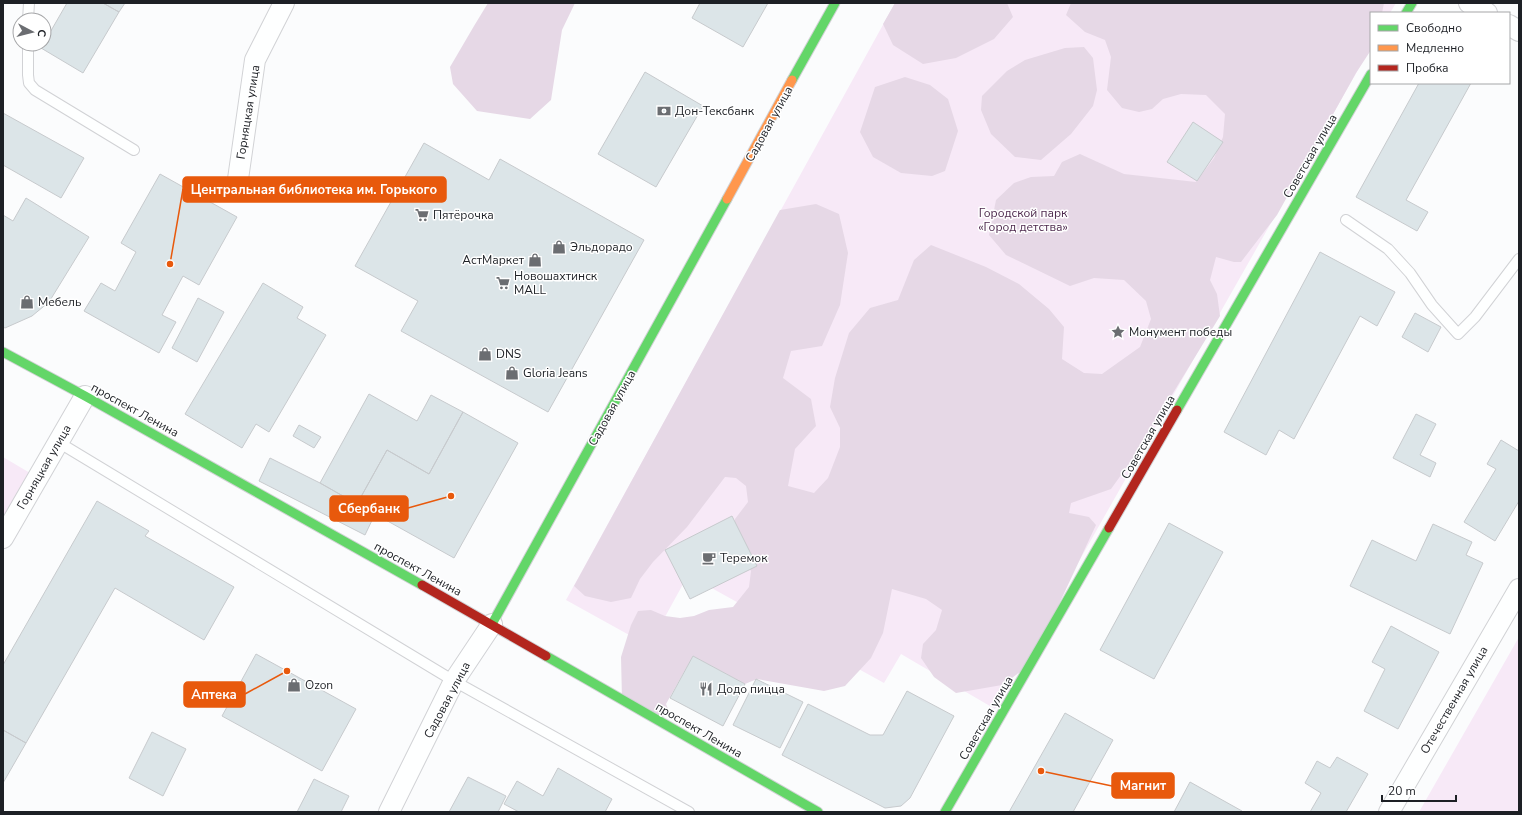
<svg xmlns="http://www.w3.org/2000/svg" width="1522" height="815" font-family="'Nunito Sans',sans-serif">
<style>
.green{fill:#f7e9f7}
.forest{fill:#e6d8e6}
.building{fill:#dce5e8;stroke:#c7cacd}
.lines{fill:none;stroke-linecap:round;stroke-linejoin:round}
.lane-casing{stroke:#d1d2d5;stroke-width:12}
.street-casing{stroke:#d1d2d5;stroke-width:22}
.fast-casing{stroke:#d1d2d5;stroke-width:11}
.slow-casing{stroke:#d1d2d5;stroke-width:11}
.jam-casing{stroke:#d1d2d5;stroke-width:11}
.lane{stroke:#feffff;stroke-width:10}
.street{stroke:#feffff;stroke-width:20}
.fast{stroke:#63d668;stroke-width:9}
.slow{stroke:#ff974d;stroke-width:9}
.jam{stroke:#b3261e;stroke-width:9}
.labels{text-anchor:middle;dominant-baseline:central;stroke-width:3;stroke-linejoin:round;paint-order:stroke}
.poi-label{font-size:12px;fill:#1d2025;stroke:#fff;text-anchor:start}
.street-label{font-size:12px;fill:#1d2025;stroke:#fff}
.park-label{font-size:12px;fill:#4d294d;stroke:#fff}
.leader{fill:none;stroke:#e8590c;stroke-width:1.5}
.callout-dot{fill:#e8590c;stroke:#fff;stroke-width:1.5}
.callout{fill:#e8590c;stroke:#e8590c;stroke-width:1.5}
.callout-label{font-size:13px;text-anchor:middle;font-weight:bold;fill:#fff}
</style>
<rect width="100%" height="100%" fill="#fbfcfd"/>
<path class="green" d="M 895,3 L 1396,3 L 1390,13 L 1371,13 L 1371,47 L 995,709 L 901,654 L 884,683 L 688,575 L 649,646 L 566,600 Z
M 3,457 L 30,473 L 3,520 Z
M 1519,637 L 1519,812 L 1419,812 Z"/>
<path class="forest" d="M 488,3 L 575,3 L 562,30 L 551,100 L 530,119 L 477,111 L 453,84 L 450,67 L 474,26 Z
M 895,3 L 1007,3 L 1013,17 L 994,39 L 956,58 L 923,64 L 893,45 L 883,24 Z
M 1071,3 L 1384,3 L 1382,13 L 1371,13 L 1371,50 L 1356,73 L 1277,215 L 1241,262 L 1234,262 L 1216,257 L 1210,280 L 1217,294 L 1220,316 L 1134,457 L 1111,489 L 1071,503 L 1069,513 L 1089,517 L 1096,525 L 1031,664 L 1002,685 L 956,693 L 934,677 L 921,658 L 923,644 L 936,630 L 942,610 L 926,599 L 892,589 L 883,633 L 871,658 L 845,686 L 824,691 L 757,679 L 745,684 L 693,656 L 666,704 L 670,714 L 656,719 L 622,699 L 621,657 L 631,625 L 638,611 L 651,610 L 665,616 L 680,618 L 694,616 L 709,610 L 733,607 L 749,587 L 751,571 L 735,543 L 735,519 L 748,502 L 746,486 L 736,478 L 725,477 L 687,527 L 653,562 L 640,579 L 631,598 L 611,602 L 585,596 L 574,586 L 780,210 L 816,204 L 839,214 L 848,253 L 840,305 L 822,346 L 791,351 L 783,378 L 811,399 L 816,426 L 795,449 L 788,486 L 814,493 L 828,478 L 840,447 L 840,428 L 830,407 L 835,378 L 849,333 L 870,308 L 898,300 L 914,260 L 931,245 L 986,267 L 1019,284 L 1049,309 L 1064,327 L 1062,359 L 1084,373 L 1102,374 L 1140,347 L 1151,319 L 1146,301 L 1124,280 L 1094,278 L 1070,286 L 1006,255 L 989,235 L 996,200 L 1014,183 L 1031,177 L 1054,176 L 1062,162 L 1080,154 L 1124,174 L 1196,182 L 1214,158 L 1223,137 L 1225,114 L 1206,95 L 1181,94 L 1163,99 L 1152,109 L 1139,112 L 1122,108 L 1107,90 L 1111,57 L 1105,40 L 1085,32 L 1066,15 Z
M 1084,47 L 1093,58 L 1097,90 L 1093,106 L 1071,134 L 1041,160 L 1015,157 L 991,134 L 981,110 L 982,96 L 1007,71 L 1025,60 L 1065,48 Z
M 905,77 L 930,85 L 948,99 L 958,131 L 945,171 L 932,176 L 901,173 L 873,157 L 860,132 L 875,87 Z"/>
<path class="building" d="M 67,3 L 103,3 L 119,12 L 83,73 L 41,48 Z
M 103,3 L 125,3 L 119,12 Z
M 700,3 L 768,3 L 743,47 L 692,18 Z
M 645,72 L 703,106 L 656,187 L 598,154 Z
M 1419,83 L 1471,83 L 1406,200 L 1428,212 L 1417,231 L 1356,197 Z
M 3,113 L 84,158 L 61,198 L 3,165 Z
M 1193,122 L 1223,142 L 1197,181 L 1167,162 Z
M 424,143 L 489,180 L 500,159 L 644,240 L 548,412 L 401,331 L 418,301 L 355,266 Z
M 160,174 L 237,217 L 199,285 L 183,276 L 162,315 L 176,322 L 159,353 L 84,311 L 101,283 L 115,291 L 136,252 L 121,243 Z
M 26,198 L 89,237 L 49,302 L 32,316 L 5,328 L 3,327 L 3,215 L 13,221 Z
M 1320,252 L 1395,292 L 1377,326 L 1360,316 L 1294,439 L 1279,430 L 1266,455 L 1224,432 Z
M 263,283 L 303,307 L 297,318 L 326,335 L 269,432 L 256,424 L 242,448 L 185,414 Z
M 198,298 L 224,312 L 197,362 L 172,348 Z
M 1415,313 L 1441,327 L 1428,352 L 1402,337 Z
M 369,394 L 417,421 L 431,395 L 463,412 L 429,474 L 387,450 L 357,504 L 320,483 Z
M 463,412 L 518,443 L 454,558 L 357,504 L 387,450 L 429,474 Z
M 1416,414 L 1436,424 L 1420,455 L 1436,463 L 1430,477 L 1393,458 Z
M 299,425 L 321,437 L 314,448 L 293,436 Z
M 1501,440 L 1519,451 L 1519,501 L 1495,541 L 1464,522 L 1496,469 L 1487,464 Z
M 270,458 L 320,483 L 375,514 L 365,535 L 259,481 Z
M 97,501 L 149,531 L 145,536 L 234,587 L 204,640 L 115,588 L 26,743 L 3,730 L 3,665 Z
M 732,516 L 757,566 L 690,599 L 665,550 Z
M 1169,523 L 1223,552 L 1154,679 L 1100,650 Z
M 1433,524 L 1472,542 L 1466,555 L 1483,563 L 1450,634 L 1350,586 L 1372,540 L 1416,561 Z
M 1391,626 L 1439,652 L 1398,729 L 1364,711 L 1385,669 L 1372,662 Z
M 256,654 L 356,709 L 322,771 L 222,716 Z
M 693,656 L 745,684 L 723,726 L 670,698 Z
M 756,679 L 803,702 L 780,748 L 733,725 Z
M 907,691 L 954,716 L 910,798 L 901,806 L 885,808 L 782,755 L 808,704 L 870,735 L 883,735 Z
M 1065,713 L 1113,740 L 1073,812 L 1009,812 Z
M 3,730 L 26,743 L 3,783 Z
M 152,732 L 186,749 L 163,796 L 129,778 Z
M 1337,757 L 1368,774 L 1346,812 L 1310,812 L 1321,793 L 1305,783 L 1317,761 L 1330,768 Z
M 558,768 L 612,799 L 605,812 L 519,812 L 504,804 L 517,781 L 543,796 Z
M 468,777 L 506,796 L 498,812 L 449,812 Z
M 314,779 L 349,796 L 341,812 L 297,812 Z
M 1190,782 L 1242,811 L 1242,812 L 1174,812 Z"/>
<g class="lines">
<g class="lane-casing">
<path id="lane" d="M 28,20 L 29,3
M 28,44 L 28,75 L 29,83 L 35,90 L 134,150
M 1346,220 L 1388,249 L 1410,273 L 1432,305 L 1458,334 L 1475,317 L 1519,259
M 58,442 L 454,681 L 689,812"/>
</g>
<g class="street-casing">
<path id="street" d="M 1469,3 L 1487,13
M 1509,25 L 1519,31
M 238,179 L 255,60 L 284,3
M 3,538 L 85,396
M 389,812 L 454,681 L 492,624
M 1389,812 L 1519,589"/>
</g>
<g class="fast-casing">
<path id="fast" d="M 1406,13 L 1412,3
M 792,80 L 835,3
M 3,352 L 85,396 L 422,585
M 1177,410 L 1371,74
M 492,624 L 727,199
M 546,656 L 818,812
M 945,812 L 1109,528"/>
</g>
<g class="slow-casing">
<path id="slow" d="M 727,199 L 792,80"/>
</g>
<g class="jam-casing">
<path id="jam" d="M 1109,528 L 1177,410
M 422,585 L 546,656"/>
</g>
<use href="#lane" class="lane"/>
<use href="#street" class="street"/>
<use href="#fast" class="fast"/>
<use href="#slow" class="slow"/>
<use href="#jam" class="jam"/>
</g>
<defs>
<g id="bank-bare" transform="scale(1.08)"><path d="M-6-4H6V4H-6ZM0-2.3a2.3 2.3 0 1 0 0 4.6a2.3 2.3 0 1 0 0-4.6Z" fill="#6b6d71" stroke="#fff" stroke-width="2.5" paint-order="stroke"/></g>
<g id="supermarket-bare" transform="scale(1.08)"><path d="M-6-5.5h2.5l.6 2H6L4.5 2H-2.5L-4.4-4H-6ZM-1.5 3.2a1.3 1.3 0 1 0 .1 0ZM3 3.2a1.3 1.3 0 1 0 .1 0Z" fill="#6b6d71" stroke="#fff" stroke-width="2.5" paint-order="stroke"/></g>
<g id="shop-bare" transform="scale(1.08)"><path d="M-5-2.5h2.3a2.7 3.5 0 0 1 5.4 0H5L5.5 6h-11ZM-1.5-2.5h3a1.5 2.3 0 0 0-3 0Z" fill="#6b6d71" stroke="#fff" stroke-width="2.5" paint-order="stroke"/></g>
<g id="sight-bare" transform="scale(1.08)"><path d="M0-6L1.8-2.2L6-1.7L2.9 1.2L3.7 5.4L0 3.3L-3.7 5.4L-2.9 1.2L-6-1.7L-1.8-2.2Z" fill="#6b6d71" stroke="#fff" stroke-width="2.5" paint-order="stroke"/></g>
<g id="cafe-bare" transform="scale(1.08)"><path d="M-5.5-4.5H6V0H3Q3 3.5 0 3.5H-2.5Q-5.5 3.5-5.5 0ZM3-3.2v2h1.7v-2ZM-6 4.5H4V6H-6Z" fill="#6b6d71" stroke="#fff" stroke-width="2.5" paint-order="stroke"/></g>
<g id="restaurant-bare" transform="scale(1.08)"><path d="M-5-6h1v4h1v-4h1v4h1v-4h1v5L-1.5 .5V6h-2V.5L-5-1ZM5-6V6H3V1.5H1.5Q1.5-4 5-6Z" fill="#6b6d71" stroke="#fff" stroke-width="2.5" paint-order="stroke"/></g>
</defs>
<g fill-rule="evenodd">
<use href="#bank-bare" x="664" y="111"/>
<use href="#supermarket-bare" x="422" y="215"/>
<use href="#shop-bare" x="559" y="247"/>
<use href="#shop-bare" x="535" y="260"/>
<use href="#supermarket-bare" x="503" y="283"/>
<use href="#shop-bare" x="27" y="302"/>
<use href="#sight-bare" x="1118" y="332"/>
<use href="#shop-bare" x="485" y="354"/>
<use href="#shop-bare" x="512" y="373"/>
<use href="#cafe-bare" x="709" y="558"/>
<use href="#shop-bare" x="294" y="685"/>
<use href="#restaurant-bare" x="706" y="689"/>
</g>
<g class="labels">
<g class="poi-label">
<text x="675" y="111">Дон-Тексбанк</text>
<text x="433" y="215">Пятёрочка</text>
<text x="570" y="247">Эльдорадо</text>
<text x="524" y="260" text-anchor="end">АстМаркет</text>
<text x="514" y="276">Новошахтинск<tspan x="514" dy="14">MALL</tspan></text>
<text x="38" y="302">Мебель</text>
<text x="1129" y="332">Монумент победы</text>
<text x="496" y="354">DNS</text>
<text x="523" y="373">Gloria Jeans</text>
<text x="720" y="558">Теремок</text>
<text x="305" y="685">Ozon</text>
<text x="717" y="689">Додо пицца</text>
</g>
<g class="street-label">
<text transform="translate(248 112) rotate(-81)">Горняцкая улица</text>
<text transform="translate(769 124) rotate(-61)">Садовая улица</text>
<text transform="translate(1310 156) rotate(-60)">Советская улица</text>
<text transform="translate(612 408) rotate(-61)">Садовая улица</text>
<text transform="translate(135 410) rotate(29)">проспект Ленина</text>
<text transform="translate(1148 437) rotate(-60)">Советская улица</text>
<text transform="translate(44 467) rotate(-60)">Горняцкая улица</text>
<text transform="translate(418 569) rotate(29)">проспект Ленина</text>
<text transform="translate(447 700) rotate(-62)">Садовая улица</text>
<text transform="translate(1454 700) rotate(-60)">Отечественная улица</text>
<text transform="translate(986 718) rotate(-60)">Советская улица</text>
<text transform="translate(699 730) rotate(30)">проспект Ленина</text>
</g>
<g class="park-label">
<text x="1023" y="213">Городской парк<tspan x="1023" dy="14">«Город детства»</tspan></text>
</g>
</g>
<path class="leader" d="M170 264L183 189M451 496L408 508M287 671L245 694M1041 771L1112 786"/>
<g class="callout-dot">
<circle cx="170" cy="264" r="4"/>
<circle cx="451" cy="496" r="4"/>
<circle cx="287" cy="671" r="4"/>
<circle cx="1041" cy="771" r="4"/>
</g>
<g class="callout">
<rect x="183" y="177" width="263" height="25" rx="4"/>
<rect x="330" y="496" width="78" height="25" rx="4"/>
<rect x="184" y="682" width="61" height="25" rx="4"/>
<rect x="1112" y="773" width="62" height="25" rx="4"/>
</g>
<g class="callout-label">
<text x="314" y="194">Центральная библиотека им. Горького</text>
<text x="369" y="513">Сбербанк</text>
<text x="214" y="699">Аптека</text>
<text x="1143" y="790">Магнит</text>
</g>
<rect width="1522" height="815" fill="none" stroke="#1d2025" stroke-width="8"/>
<rect x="1370" y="12" width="140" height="72" fill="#ffffff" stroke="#a5a6a8"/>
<rect x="1378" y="25" width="20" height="6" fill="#63d668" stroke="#a5a6a8"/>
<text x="1406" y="32" font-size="12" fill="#1d2025">Свободно</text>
<rect x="1378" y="45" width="20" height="6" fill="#ff974d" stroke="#a5a6a8"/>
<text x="1406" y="52" font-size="12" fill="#1d2025">Медленно</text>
<rect x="1378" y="65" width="20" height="6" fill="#b3261e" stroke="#a5a6a8"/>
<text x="1406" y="72" font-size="12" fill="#1d2025">Пробка</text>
<g transform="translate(32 32) rotate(97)"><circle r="19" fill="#ffffff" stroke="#a5a6a8"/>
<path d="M0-3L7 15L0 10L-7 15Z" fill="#6b6d71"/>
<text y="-6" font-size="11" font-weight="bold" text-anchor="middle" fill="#1d2025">С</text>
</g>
<path d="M1382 795v6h74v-6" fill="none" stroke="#1d2025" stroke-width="2"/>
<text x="1388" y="795" font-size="12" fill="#1d2025" stroke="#ffffff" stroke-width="3" paint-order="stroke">20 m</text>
</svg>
